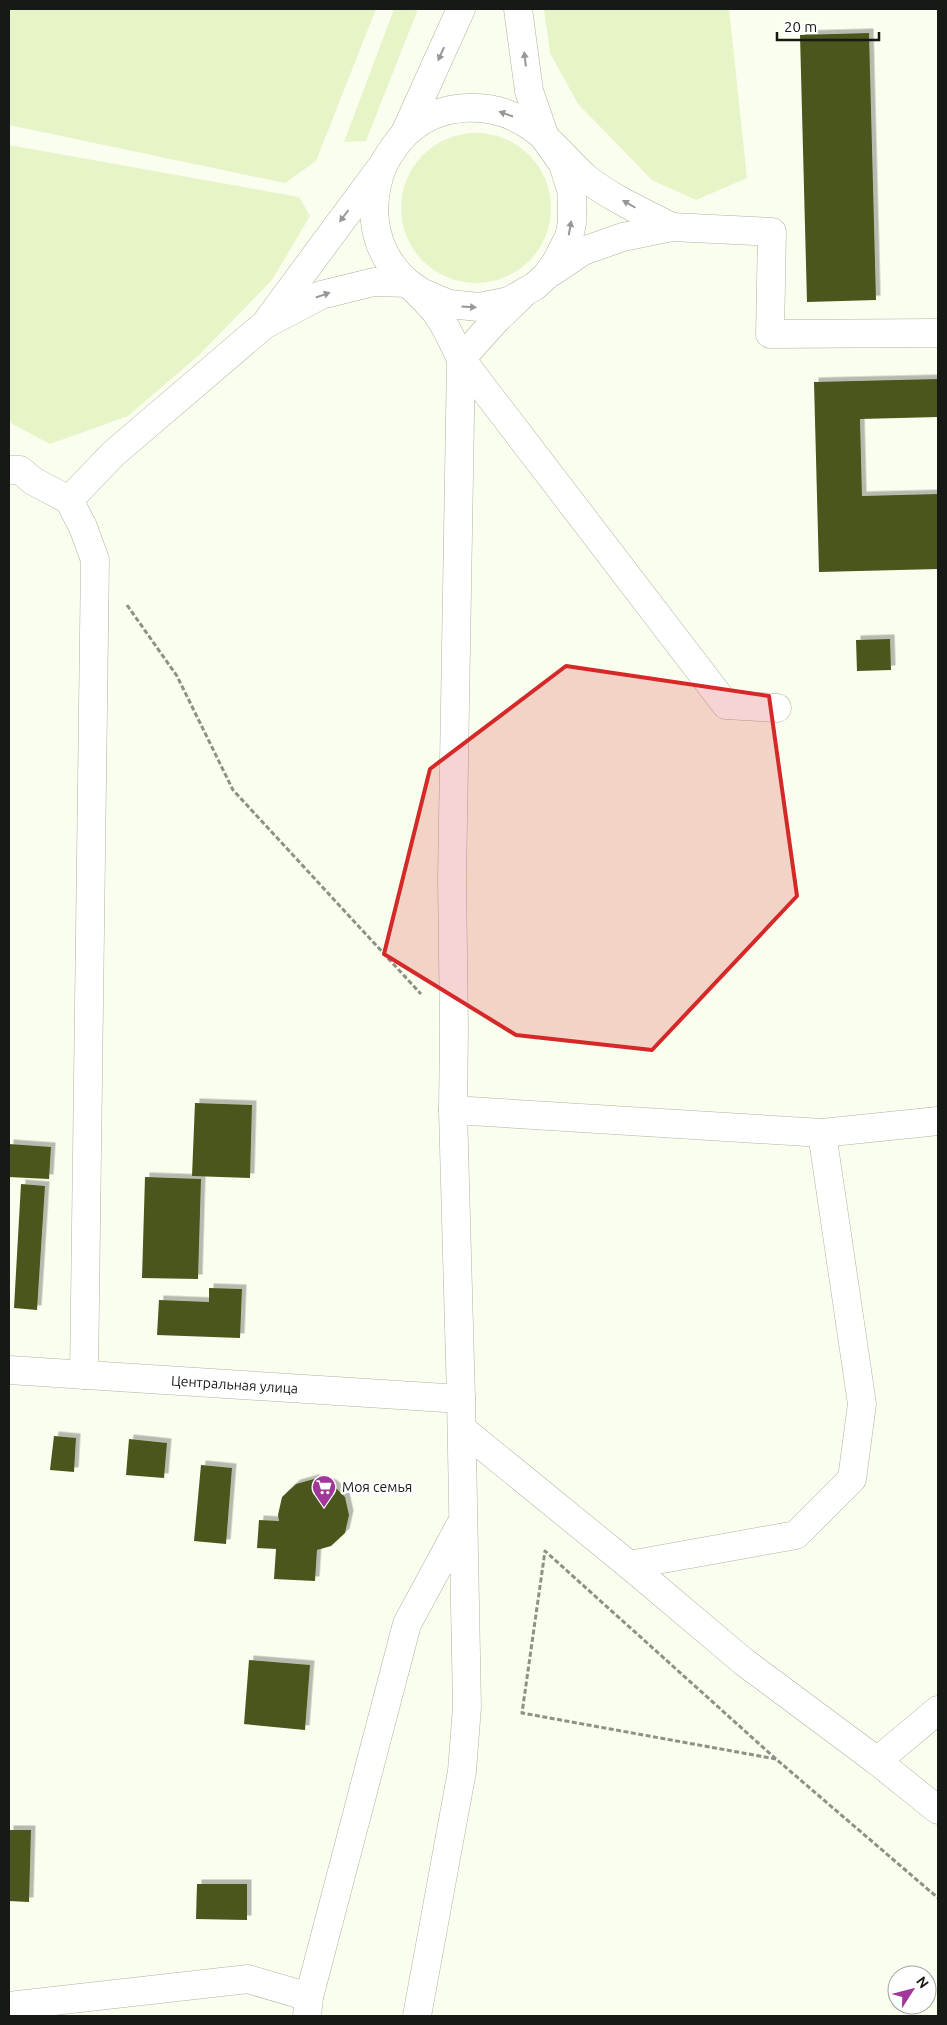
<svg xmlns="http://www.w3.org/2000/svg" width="947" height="2025" font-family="Ubuntu,sans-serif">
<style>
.green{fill:#e7f4c7}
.building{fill:#49561b;filter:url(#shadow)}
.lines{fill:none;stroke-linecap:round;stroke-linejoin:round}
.minor-casing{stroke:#afb3a4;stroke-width:29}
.path{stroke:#8d9186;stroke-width:3;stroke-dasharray:5 2.5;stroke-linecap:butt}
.minor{stroke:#fff;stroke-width:28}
.oneway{fill:#979895}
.marked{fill:#d62828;fill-opacity:0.2;stroke:#d62828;stroke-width:4;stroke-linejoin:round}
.labels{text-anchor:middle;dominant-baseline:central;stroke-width:5;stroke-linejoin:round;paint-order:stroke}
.street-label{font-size:14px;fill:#171914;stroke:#fff}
.poi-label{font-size:14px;fill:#171914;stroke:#fff;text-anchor:start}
</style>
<defs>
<filter id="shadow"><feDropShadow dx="4.5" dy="-4.5" stdDeviation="0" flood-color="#0004"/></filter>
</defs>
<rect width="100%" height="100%" fill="#f9feee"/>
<path class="green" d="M 9,9 L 376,9 L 316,161 L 285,183 L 9,125 Z
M 394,9 L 418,9 L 366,141 L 344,142 Z
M 544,9 L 729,9 L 747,178 L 696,200 L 652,180 L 578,104 L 550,53 Z
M401 208a75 75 0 1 1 150 0a75 75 0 1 1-150 0Z
M 9,145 L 299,197 L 310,216 L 272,280 L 199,355 L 128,416 L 50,444 L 12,424 L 9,419 Z"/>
<path class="building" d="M 869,33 L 876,300 L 807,302 L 800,35 Z
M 938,379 L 938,417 L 860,419 L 862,496 L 938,494 L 938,569 L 819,572 L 814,382 Z
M 890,639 L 891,670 L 857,671 L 856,640 Z
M 195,1103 L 252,1105 L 250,1178 L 192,1176 Z
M 9,1144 L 51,1147 L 49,1179 L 9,1177 Z
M 145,1177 L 201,1179 L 198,1279 L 142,1278 Z
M 21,1184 L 45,1186 L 37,1310 L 14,1308 Z
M 209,1288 L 242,1289 L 240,1338 L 157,1335 L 159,1300 L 209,1302 Z
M 54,1436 L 76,1438 L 74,1472 L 50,1470 Z
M 129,1439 L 167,1443 L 164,1478 L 126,1475 Z
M 201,1465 L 232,1468 L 226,1544 L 194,1541 Z
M 314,1479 L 332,1484 L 345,1497 L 349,1515 L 345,1533 L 331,1546 L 317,1550 L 315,1581 L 274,1579 L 276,1549 L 257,1548 L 259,1520 L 279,1521 L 278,1515 L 282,1497 L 296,1484 Z
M 249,1660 L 310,1665 L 305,1730 L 244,1724 Z
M 9,1830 L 31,1830 L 29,1902 L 9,1901 Z
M 197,1884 L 247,1884 L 247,1920 L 196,1919 Z"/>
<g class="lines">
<g class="minor-casing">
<g id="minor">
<path d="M 404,135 L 461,9"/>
<path d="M 384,163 C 369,199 370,241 397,272 C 409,285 423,297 435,311 C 446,325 453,343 461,359 L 726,705 L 777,708"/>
<path d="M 552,272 L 583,251 L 623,237 L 672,227 L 772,232 L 770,334 L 938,333"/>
<path d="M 268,320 L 384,163 C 390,153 396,143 404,135 C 439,100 495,100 533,128 C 553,142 568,162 586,178 C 611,198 643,212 672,227"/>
<path d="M 9,470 L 20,470 L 33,481 L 69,500"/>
<path d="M 453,1110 L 822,1133 L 938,1121"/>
<path id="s1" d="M 9,1370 L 461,1399"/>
<path d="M 84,1375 L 95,560 L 83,527 L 69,500 L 113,454 L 264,325 L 321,295 L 374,282 L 408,283 L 421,292 L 449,304 L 479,307 L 509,301 L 535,286 L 546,276 L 555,264 L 569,237 L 572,223 L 572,193 L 563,164 L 546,140 L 529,91 L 518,9"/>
<path d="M 462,1429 L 629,1565 L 744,1662 L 877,1761 L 938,1810"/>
<path d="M 629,1565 L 796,1535 L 852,1479 L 862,1404 L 822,1133"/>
<path d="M 877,1761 L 938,1710"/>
<path d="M 9,2006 L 248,1979 L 309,1997"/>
<path d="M 307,2016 L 309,1997 L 407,1624 L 462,1522"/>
<path d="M 417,2016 L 462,1771 L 467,1707 L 461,1399 L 453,1110 L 454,1030 L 452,879 L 461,359 L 495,321 L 523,294"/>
</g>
</g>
<path class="path" d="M 127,605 L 177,676 L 233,790 L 421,994
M 776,1759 L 522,1713 L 545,1551 L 776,1759 L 938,1898"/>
<use href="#minor" class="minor"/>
</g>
<defs><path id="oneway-solid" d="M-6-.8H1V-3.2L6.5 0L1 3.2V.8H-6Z" transform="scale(1.25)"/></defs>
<g class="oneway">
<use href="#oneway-solid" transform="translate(441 54) rotate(114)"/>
<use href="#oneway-solid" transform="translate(525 59) rotate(-97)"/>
<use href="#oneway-solid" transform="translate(506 114) rotate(-161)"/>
<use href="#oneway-solid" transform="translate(629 204) rotate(-150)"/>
<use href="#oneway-solid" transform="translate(344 216) rotate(127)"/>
<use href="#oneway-solid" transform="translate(570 228) rotate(-80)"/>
<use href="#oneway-solid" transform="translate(323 295) rotate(-19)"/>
<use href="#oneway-solid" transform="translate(469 307) rotate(3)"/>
</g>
<path class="marked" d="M 566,666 L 769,696 L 797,896 L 652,1050 L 516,1035 L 384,954 L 430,769 Z"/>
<defs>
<g id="supermarket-pin" transform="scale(1.25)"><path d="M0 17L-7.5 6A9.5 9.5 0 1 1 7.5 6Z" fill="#a13799" stroke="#fff"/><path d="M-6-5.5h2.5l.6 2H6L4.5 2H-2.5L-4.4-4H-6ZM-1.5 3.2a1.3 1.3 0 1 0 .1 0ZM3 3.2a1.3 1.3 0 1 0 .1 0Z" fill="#fff"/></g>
</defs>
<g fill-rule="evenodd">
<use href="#supermarket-pin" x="324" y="1487"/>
</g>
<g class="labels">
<g class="street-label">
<text stroke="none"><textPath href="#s1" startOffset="226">Центральная улица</textPath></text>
</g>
<g class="poi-label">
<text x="342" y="1487">Моя семья</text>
</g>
</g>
<rect width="947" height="2025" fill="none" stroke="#171914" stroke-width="20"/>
<g transform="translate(912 1990) rotate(54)"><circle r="24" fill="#ffffff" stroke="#a2a3a1"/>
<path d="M0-4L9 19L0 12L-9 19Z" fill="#a13799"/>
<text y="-8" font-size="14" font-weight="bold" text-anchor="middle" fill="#171914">N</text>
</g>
<path d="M777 32v8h102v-8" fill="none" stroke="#171914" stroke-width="2.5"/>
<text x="784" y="32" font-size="15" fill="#171914" stroke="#ffffff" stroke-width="4" paint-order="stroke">20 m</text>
</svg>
